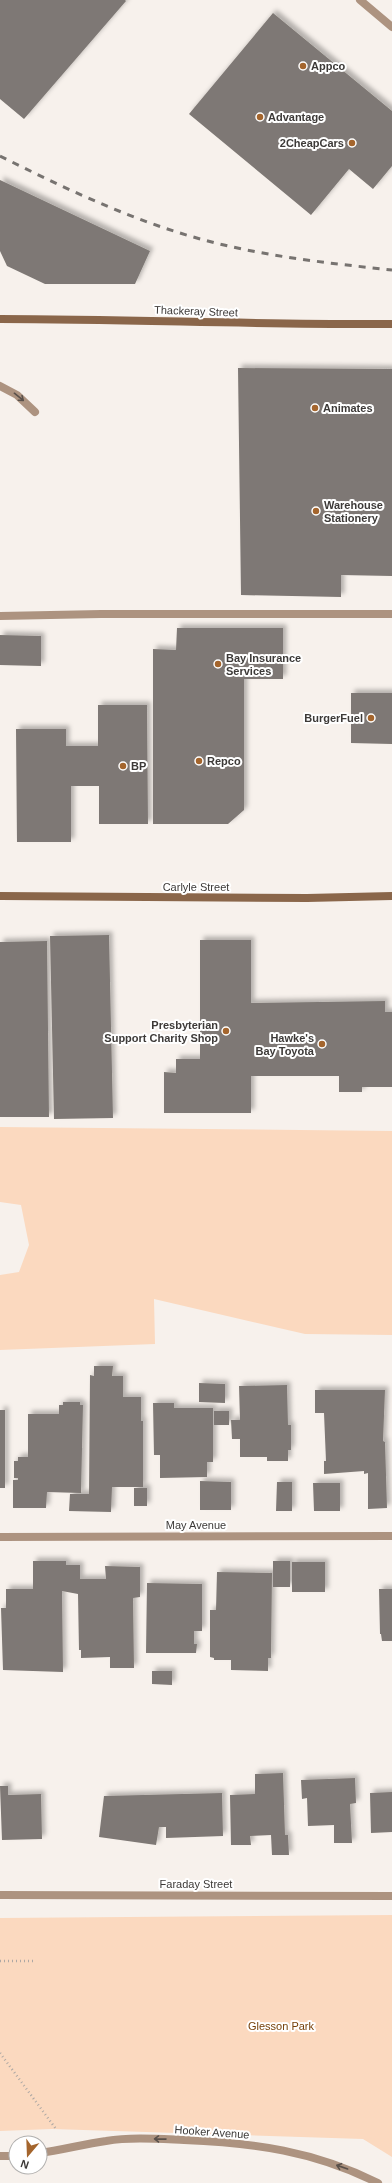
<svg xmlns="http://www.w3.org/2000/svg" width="392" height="2183" font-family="Helvetica,sans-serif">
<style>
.green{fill:#fbd9bf}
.building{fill:#7e7874;filter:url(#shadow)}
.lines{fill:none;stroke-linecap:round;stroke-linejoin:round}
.path{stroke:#ada8a4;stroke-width:2.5;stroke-dasharray:1 3;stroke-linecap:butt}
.lane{stroke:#ad9380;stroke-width:8}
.street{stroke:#ad9380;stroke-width:8}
.secondary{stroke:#8a664a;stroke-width:8}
.rail{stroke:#777370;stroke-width:3;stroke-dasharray:7 7;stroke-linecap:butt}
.oneway{stroke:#59504a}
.poi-dot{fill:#a4652d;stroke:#fff;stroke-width:1.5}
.labels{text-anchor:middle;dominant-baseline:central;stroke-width:4;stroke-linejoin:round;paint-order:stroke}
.poi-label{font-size:11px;font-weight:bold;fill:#3d3a38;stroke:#fff;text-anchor:start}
.street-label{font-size:11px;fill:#3d3a38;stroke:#fff}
.park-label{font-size:11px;fill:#76410a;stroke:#fff}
</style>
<defs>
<filter id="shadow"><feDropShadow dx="3.5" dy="-3.5" stdDeviation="2" flood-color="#0004"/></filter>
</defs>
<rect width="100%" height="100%" fill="#f7f1ec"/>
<path class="green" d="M 0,1127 L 392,1131 L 392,1335 L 305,1334 L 154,1299 L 155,1344 L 0,1350 L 0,1275 L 19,1272 L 29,1245 L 21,1205 L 0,1202 Z
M 392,1915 L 392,2157 L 363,2139 L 52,2129 L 0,2131 L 0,1918 Z"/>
<path class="building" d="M 0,0 L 125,0 L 126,1 L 24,119 L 0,99 Z
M 273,13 L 392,111 L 392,166 L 373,189 L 349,169 L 311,215 L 189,114 Z
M 0,180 L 150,251 L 135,284 L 45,284 L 7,266 L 0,251 Z
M 238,368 L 392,369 L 392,576 L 341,575 L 341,597 L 241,595 Z
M 177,628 L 283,628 L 283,679 L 244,679 L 244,810 L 228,824 L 153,824 L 153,649 L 176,650 Z
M 0,635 L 41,636 L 41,666 L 0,665 Z
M 351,693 L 392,693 L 392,744 L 351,743 Z
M 98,705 L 147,705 L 148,824 L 99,824 L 99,786 L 71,786 L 71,842 L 17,842 L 16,729 L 66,729 L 66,746 L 98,746 Z
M 109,935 L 113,1118 L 54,1119 L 50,936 Z
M 200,940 L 251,940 L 251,1003 L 385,1001 L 385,1012 L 392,1012 L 392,1087 L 362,1087 L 362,1092 L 339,1092 L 339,1076 L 251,1076 L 251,1113 L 164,1113 L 164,1072 L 176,1073 L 176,1059 L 200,1059 Z
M 47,941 L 49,1117 L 0,1117 L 0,942 Z
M 94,1366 L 113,1366 L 112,1376 L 123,1376 L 123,1397 L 141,1397 L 141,1421 L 143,1421 L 143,1487 L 112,1487 L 111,1512 L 69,1511 L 70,1494 L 89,1494 L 90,1375 L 94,1376 Z
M 199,1383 L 225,1384 L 225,1403 L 199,1402 Z
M 287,1385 L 288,1425 L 291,1425 L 291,1450 L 288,1450 L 288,1461 L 267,1461 L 267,1457 L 240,1457 L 240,1439 L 232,1439 L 231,1420 L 240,1420 L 239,1386 Z
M 315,1390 L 385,1390 L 383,1441 L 385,1442 L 387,1508 L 368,1509 L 368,1473 L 364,1474 L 364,1471 L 324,1474 L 324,1461 L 326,1461 L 324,1413 L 315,1413 Z
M 63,1402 L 80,1402 L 80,1405 L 83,1405 L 81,1493 L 47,1492 L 46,1508 L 13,1508 L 13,1480 L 18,1480 L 18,1478 L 14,1478 L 14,1461 L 18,1461 L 18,1457 L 28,1457 L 28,1414 L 59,1414 L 59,1405 L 63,1405 Z
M 153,1403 L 174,1403 L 174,1408 L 213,1408 L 213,1462 L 207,1462 L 207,1477 L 160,1478 L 160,1455 L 154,1455 Z
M 0,1410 L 5,1410 L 5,1488 L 0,1488 Z
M 214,1411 L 229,1411 L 229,1425 L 214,1425 Z
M 200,1481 L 231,1482 L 231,1510 L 200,1510 Z
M 277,1482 L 292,1482 L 292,1511 L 276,1511 Z
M 313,1483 L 340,1483 L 340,1511 L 314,1511 Z
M 134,1488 L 147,1488 L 147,1506 L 134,1506 Z
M 33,1561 L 66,1561 L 66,1565 L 80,1565 L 80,1579 L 106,1579 L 105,1566 L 140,1567 L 140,1597 L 133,1598 L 134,1668 L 110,1668 L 110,1657 L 81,1658 L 81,1650 L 79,1650 L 78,1594 L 62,1591 L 63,1672 L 3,1670 L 1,1608 L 6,1608 L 6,1589 L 33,1589 Z
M 273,1561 L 290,1561 L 290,1587 L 273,1587 Z
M 292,1562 L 325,1562 L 325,1592 L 292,1592 Z
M 217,1572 L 272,1573 L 271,1658 L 268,1658 L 268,1671 L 231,1670 L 231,1660 L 214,1660 L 214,1658 L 210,1657 L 210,1610 L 216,1610 Z
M 147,1583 L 202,1584 L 202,1631 L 194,1631 L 194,1644 L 197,1644 L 196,1653 L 146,1653 Z
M 379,1589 L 392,1589 L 392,1641 L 382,1641 L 381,1634 L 380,1634 Z
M 152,1671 L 172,1671 L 172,1685 L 152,1684 Z
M 283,1773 L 285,1835 L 288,1835 L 289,1855 L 272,1855 L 271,1835 L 250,1836 L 251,1845 L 231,1845 L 230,1795 L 255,1794 L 255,1774 Z
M 355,1778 L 356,1803 L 350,1804 L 352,1843 L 334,1843 L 334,1825 L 308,1826 L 307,1798 L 302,1799 L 301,1780 Z
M 0,1786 L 8,1786 L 8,1795 L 41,1794 L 42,1839 L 2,1840 Z
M 392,1792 L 392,1832 L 371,1833 L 370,1793 Z
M 222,1793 L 223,1836 L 166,1838 L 166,1827 L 159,1827 L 156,1845 L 99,1837 L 104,1796 Z"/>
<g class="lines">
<path class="path" d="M 0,1961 L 34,1961
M 0,2053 L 56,2129"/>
<path class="lane" d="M 0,386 L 17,395 L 35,412
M 0,616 L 101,614 L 392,614"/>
<path class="street" d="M 360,0 L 392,27
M 0,1537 L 392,1536
M 0,1895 L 392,1896
M 40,2153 C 62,2150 84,2144 106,2141 C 131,2137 159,2139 184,2140 C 255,2143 314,2151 378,2183
M 0,2156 L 16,2156"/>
<path class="secondary" d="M 0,319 C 131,319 261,325 392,324
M 0,896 L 307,898 L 392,896"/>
<path class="rail" d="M 0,156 C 72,192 146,227 224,245 C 279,258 336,264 392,270"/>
</g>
<defs><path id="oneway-shaft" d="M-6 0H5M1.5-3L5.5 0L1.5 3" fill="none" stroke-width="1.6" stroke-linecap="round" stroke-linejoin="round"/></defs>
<g class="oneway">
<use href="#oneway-shaft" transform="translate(19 397) rotate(39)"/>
<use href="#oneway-shaft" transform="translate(160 2139) rotate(-179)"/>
<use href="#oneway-shaft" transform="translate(342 2167) rotate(-161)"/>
</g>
<g class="poi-dot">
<circle cx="303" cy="66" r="4"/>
<circle cx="260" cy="117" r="4"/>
<circle cx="352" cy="143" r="4"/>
<circle cx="315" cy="408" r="4"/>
<circle cx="316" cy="511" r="4"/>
<circle cx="218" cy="664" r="4"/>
<circle cx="371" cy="718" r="4"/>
<circle cx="199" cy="761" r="4"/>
<circle cx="123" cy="766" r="4"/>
<circle cx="226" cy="1031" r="4"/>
<circle cx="322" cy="1044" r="4"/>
</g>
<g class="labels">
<g class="poi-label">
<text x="311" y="66">Appco</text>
<text x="268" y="117">Advantage</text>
<text x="344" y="143" text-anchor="end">2CheapCars</text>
<text x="323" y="408">Animates</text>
<text x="324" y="505">Warehouse<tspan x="324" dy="13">Stationery</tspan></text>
<text x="226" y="658">Bay Insurance<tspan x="226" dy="13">Services</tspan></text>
<text x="363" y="718" text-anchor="end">BurgerFuel</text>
<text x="207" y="761">Repco</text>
<text x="131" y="766">BP</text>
<text x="218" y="1025" text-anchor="end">Presbyterian<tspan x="218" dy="13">Support Charity Shop</tspan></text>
<text x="314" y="1038" text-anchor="end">Hawke's<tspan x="314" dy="13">Bay Toyota</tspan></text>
</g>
<g class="street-label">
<text transform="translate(196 311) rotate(2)">Thackeray Street</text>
<text x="196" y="887">Carlyle Street</text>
<text x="196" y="1525">May Avenue</text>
<text x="196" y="1884">Faraday Street</text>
<text transform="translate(212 2132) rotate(4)">Hooker Avenue</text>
</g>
<g class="park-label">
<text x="281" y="2026">Glesson Park</text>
</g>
</g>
<g transform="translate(28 2155) rotate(199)"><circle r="19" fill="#ffffff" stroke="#b1b0af"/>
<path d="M0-3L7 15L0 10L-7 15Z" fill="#a4652d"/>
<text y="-6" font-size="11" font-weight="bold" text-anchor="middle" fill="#3d3a38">N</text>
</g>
</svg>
